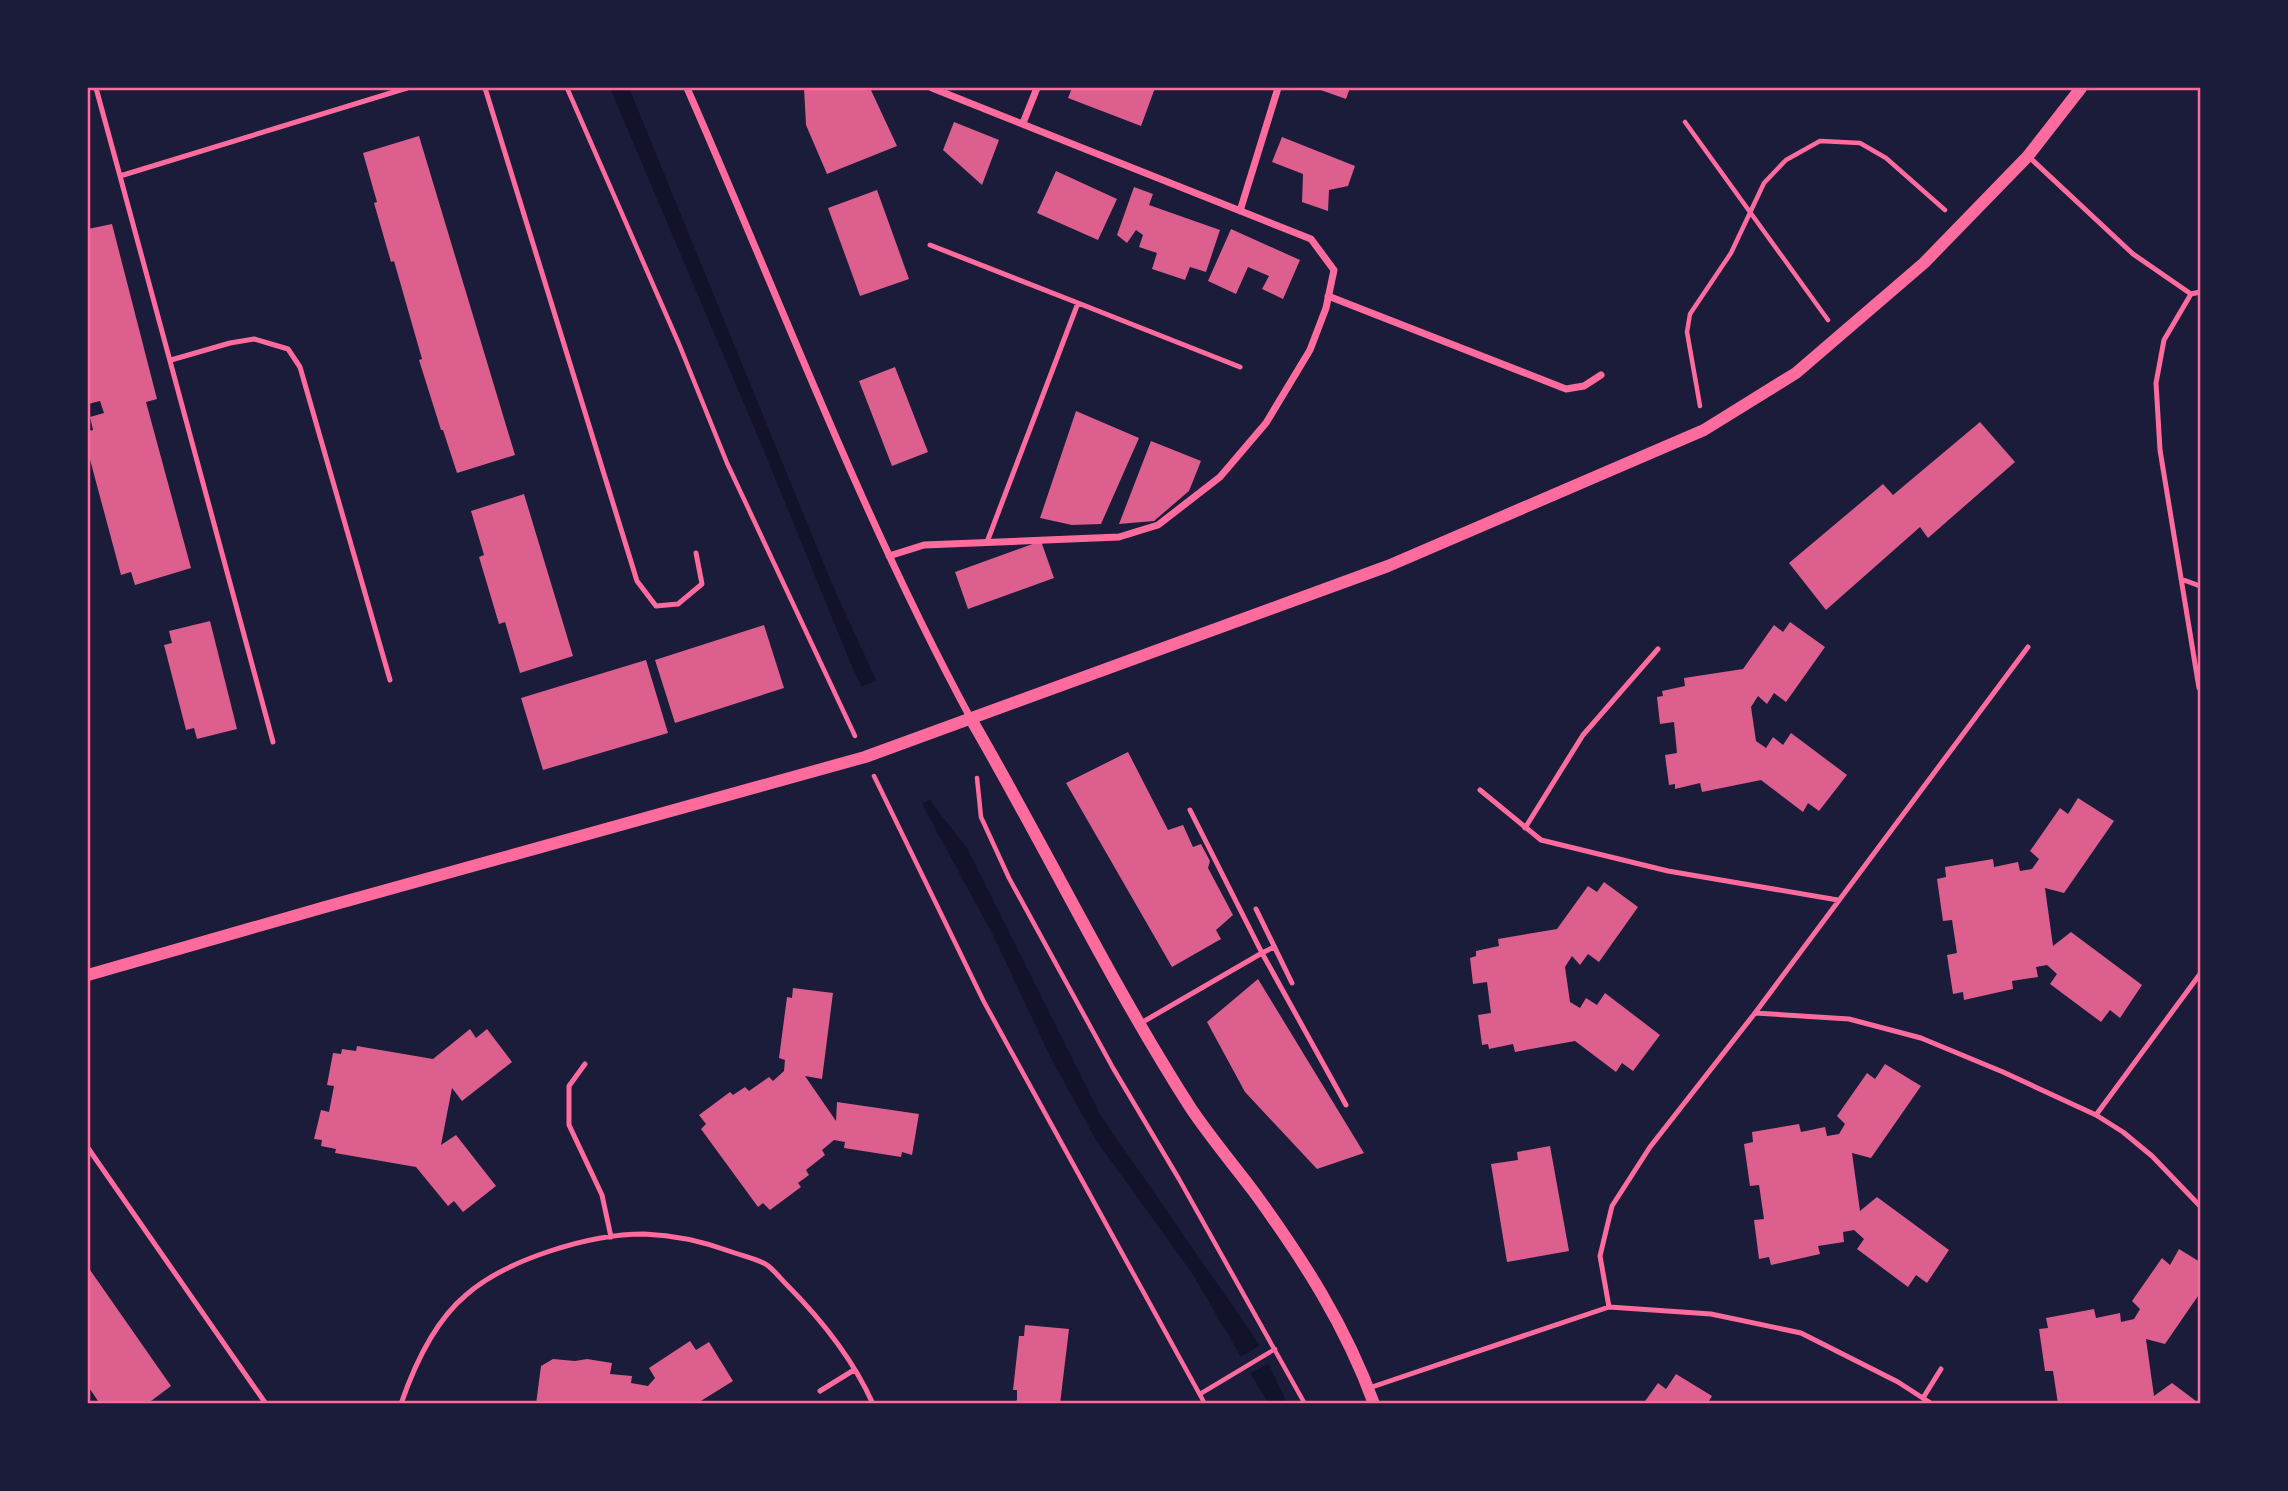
<svg xmlns="http://www.w3.org/2000/svg" width="2288" height="1491" font-family="Montserrat,sans-serif">
<style>
.water{fill:#12122b}
.pier{fill:#1b1b3a}
.building{fill:#dd5f8e}
.lines{fill:none;stroke-linecap:round;stroke-linejoin:round}
.path{stroke:#ff6b9d;stroke-width:4.5}
.service{stroke:#ff6b9d;stroke-width:5}
.minor{stroke:#ff6b9d;stroke-width:7}
.tertiary{stroke:#ff6b9d;stroke-width:12}
.neatline{fill:none;stroke:#ff6b9d;stroke-width:2.5}
</style>
<rect width="100%" height="100%" fill="#1b1b3a"/>
<path class="water" d="M 610,88 L 629,88 L 832,584 L 933,805 L 967,848 L 1101,1116 L 1259,1344 L 1287,1403 L 1268,1403 L 1192,1273 L 1096,1140 L 1050,1056 L 993,935 L 928,815 L 853,669 L 762,446 Z"/>
<path class="pier" d="M 880,679 L 934,798 L 919,805 L 859,688 Z
M 1263,1344 L 1271,1362 L 1248,1375 L 1238,1358 Z"/>
<path class="building" d="M 804,88 L 870,88 L 897,146 L 827,174 L 806,125 Z
M 1072,88 L 1155,88 L 1141,126 L 1068,98 Z
M 1315,88 L 1350,88 L 1346,99 Z
M 954,122 L 999,140 L 982,185 L 943,150 Z
M 419,136 L 515,455 L 457,473 L 443,430 L 441,430 L 419,360 L 422,359 L 394,261 L 391,262 L 374,203 L 377,202 L 363,153 Z
M 1282,137 L 1355,166 L 1348,186 L 1329,190 L 1328,211 L 1302,202 L 1303,174 L 1272,162 Z
M 1056,171 L 1117,199 L 1098,240 L 1037,213 Z
M 1134,187 L 1153,194 L 1149,205 L 1220,230 L 1206,272 L 1190,267 L 1185,280 L 1152,269 L 1157,253 L 1139,247 L 1143,235 L 1136,230 L 1127,243 L 1117,235 Z
M 877,190 L 909,279 L 860,296 L 828,208 Z
M 112,224 L 157,399 L 146,402 L 191,568 L 135,585 L 131,572 L 121,575 L 88,452 L 88,431 L 93,430 L 90,417 L 104,413 L 100,401 L 88,404 L 88,229 Z
M 1231,229 L 1300,260 L 1283,299 L 1262,289 L 1269,276 L 1248,267 L 1236,294 L 1208,281 Z
M 895,367 L 928,452 L 892,466 L 859,381 Z
M 1076,411 L 1139,438 L 1101,524 L 1072,525 L 1040,518 Z
M 1980,422 L 2015,462 L 1928,538 L 1920,527 L 1826,610 L 1789,563 L 1883,484 L 1893,495 Z
M 1151,441 L 1201,461 L 1189,491 L 1154,521 L 1119,524 Z
M 524,494 L 573,656 L 520,673 L 505,622 L 499,624 L 479,557 L 484,555 L 471,511 Z
M 1041,541 L 1054,578 L 968,609 L 955,572 Z
M 210,621 L 237,729 L 197,739 L 194,728 L 186,730 L 164,645 L 172,643 L 169,631 Z
M 1790,622 L 1825,647 L 1786,702 L 1774,693 L 1767,704 L 1758,696 L 1751,707 L 1756,741 L 1766,748 L 1773,737 L 1783,745 L 1791,733 L 1847,775 L 1819,811 L 1808,803 L 1803,812 L 1761,780 L 1702,792 L 1700,783 L 1675,789 L 1675,784 L 1669,785 L 1665,755 L 1677,753 L 1674,722 L 1660,724 L 1657,697 L 1663,696 L 1662,691 L 1685,686 L 1684,678 L 1743,669 L 1774,625 L 1783,632 Z
M 764,625 L 784,688 L 675,723 L 655,660 Z
M 646,660 L 668,733 L 543,770 L 521,698 Z
M 1128,752 L 1168,830 L 1183,825 L 1193,847 L 1201,844 L 1210,861 L 1208,868 L 1233,915 L 1216,930 L 1221,939 L 1172,967 L 1066,783 Z
M 2078,798 L 2114,821 L 2064,893 L 2045,888 L 2053,946 L 2071,932 L 2142,985 L 2120,1018 L 2110,1010 L 2101,1022 L 2050,984 L 2057,974 L 2047,965 L 2036,967 L 2038,977 L 2012,981 L 2013,989 L 1964,1000 L 1963,992 L 1953,994 L 1947,955 L 1957,953 L 1952,920 L 1943,921 L 1937,879 L 1946,877 L 1945,867 L 1993,859 L 1994,867 L 2018,862 L 2020,871 L 2032,869 L 2039,859 L 2030,851 L 2060,808 L 2068,814 Z
M 1604,882 L 1638,907 L 1599,962 L 1588,954 L 1580,965 L 1572,956 L 1565,967 L 1570,1002 L 1580,1008 L 1586,998 L 1597,1005 L 1605,993 L 1660,1035 L 1633,1071 L 1622,1063 L 1616,1072 L 1575,1041 L 1515,1052 L 1513,1044 L 1489,1049 L 1488,1044 L 1482,1045 L 1478,1015 L 1491,1013 L 1487,982 L 1473,984 L 1470,958 L 1476,956 L 1476,951 L 1499,946 L 1498,939 L 1557,929 L 1588,886 L 1597,892 Z
M 1258,979 L 1364,1153 L 1317,1169 L 1245,1092 L 1207,1022 Z
M 793,988 L 833,993 L 822,1079 L 805,1076 L 836,1121 L 837,1102 L 919,1114 L 912,1155 L 902,1152 L 901,1157 L 844,1148 L 845,1142 L 834,1140 L 822,1150 L 825,1155 L 806,1170 L 809,1175 L 798,1183 L 801,1187 L 770,1210 L 763,1203 L 758,1207 L 701,1129 L 706,1124 L 699,1115 L 730,1092 L 733,1095 L 745,1087 L 749,1091 L 769,1077 L 773,1081 L 784,1071 L 785,1060 L 779,1058 L 787,997 L 792,998 Z
M 470,1029 L 476,1038 L 487,1029 L 512,1062 L 462,1101 L 452,1088 L 441,1145 L 456,1135 L 496,1186 L 463,1212 L 454,1201 L 448,1206 L 416,1167 L 335,1153 L 336,1149 L 321,1146 L 322,1140 L 314,1139 L 321,1110 L 329,1112 L 334,1086 L 327,1085 L 333,1053 L 341,1054 L 342,1049 L 356,1051 L 357,1046 L 433,1059 Z
M 1885,1064 L 1921,1086 L 1871,1158 L 1852,1153 L 1860,1211 L 1877,1197 L 1949,1250 L 1927,1283 L 1916,1275 L 1908,1287 L 1857,1249 L 1864,1239 L 1854,1230 L 1843,1232 L 1844,1242 L 1818,1246 L 1820,1254 L 1771,1265 L 1769,1257 L 1759,1259 L 1754,1220 L 1764,1219 L 1759,1185 L 1750,1186 L 1744,1144 L 1753,1142 L 1752,1132 L 1799,1124 L 1801,1132 L 1825,1127 L 1827,1136 L 1839,1134 L 1845,1124 L 1837,1116 L 1867,1073 L 1875,1079 Z
M 1550,1146 L 1569,1251 L 1507,1262 L 1491,1164 L 1518,1160 L 1517,1152 Z
M 2179,1249 L 2200,1262 L 2200,1293 L 2165,1344 L 2146,1339 L 2154,1396 L 2172,1383 L 2200,1404 L 2058,1404 L 2053,1371 L 2045,1371 L 2039,1329 L 2048,1328 L 2046,1318 L 2094,1309 L 2096,1318 L 2120,1313 L 2121,1322 L 2134,1319 L 2140,1309 L 2132,1301 L 2162,1258 L 2170,1265 Z
M 88,1267 L 171,1386 L 147,1404 L 100,1404 L 88,1386 Z
M 1025,1325 L 1069,1329 L 1060,1404 L 1012,1404 L 1017,1400 L 1017,1390 L 1013,1390 L 1019,1336 L 1024,1336 Z
M 690,1341 L 696,1350 L 709,1342 L 733,1381 L 696,1404 L 536,1404 L 541,1366 L 553,1359 L 575,1361 L 587,1359 L 612,1363 L 610,1374 L 632,1376 L 631,1383 L 648,1386 L 655,1378 L 649,1368 Z
M 1676,1374 L 1712,1396 L 1707,1404 L 1643,1404 L 1658,1383 L 1666,1389 Z"/>
<g class="lines">
<path class="path" d="M 567,88 L 679,344 L 727,463 L 855,736
M 1685,122 L 1828,320
M 1700,406 L 1687,332 L 1690,314 L 1731,253 L 1764,183 L 1786,160 L 1820,141 L 1860,143 L 1886,158 L 1945,210
M 874,776 L 984,1002 L 1205,1404
M 977,778 L 981,817 L 1009,878 L 1113,1068 L 1179,1179 L 1305,1404
M 1200,1394 L 1275,1349"/>
<path class="service" d="M 96,88 L 120,176
M 485,88 L 637,581 L 656,606 L 678,604 L 702,584 L 696,553
M 2028,156 L 2133,254 L 2191,294 L 2200,292
M 930,245 L 1078,303
M 2191,294 L 2164,340 L 2156,383 L 2160,450 L 2199,688
M 171,360 L 230,343 L 254,339 L 288,349 L 300,367 L 390,680
M 987,542 L 1078,303 L 1240,367
M 2181,579 L 2200,586
M 273,742 L 120,176 L 407,88
M 1480,790 L 1541,840 L 1668,871 L 1838,900
M 1525,828 L 1583,735 L 1658,649
M 1256,909 L 1292,983
M 1274,947 L 1262,953 L 1346,1105
M 1755,1013 L 1849,1019 L 1921,1038 L 2003,1072 L 2096,1115 L 2123,1132 L 2152,1156 L 2200,1206
M 1141,1023 L 1262,953 L 1190,810
M 585,1064 L 569,1086 L 569,1125 L 602,1195 L 611,1237
M 2096,1115 L 2200,974
M 88,1148 L 266,1404
M 1609,1307 L 1600,1256 L 1612,1206 L 1650,1147 L 1755,1013 L 2028,647
M 1369,1388 L 1609,1307 L 1711,1314 L 1801,1333 L 1898,1382 L 1932,1404
M 820,1391 L 854,1370
M 1923,1398 L 1941,1369
M 401,1404 C 414,1366 435,1321 466,1295 C 507,1259 590,1234 644,1234 C 673,1235 705,1242 732,1252 C 743,1256 758,1259 767,1265 C 774,1270 780,1278 786,1284 C 820,1318 853,1359 873,1404"/>
<path class="minor" d="M 687,88 C 780,299 861,516 971,719
M 1023,123 L 1037,88
M 1240,211 L 1278,88
M 1328,296 L 1566,389 L 1584,386 L 1601,375
M 889,556 L 924,545 L 1119,537 L 1158,525 L 1220,477 L 1266,423 L 1310,350 L 1326,308 L 1334,270 L 1311,239 L 932,88"/>
<path class="tertiary" d="M 971,719 C 1046,848 1110,982 1190,1107 C 1210,1137 1233,1164 1254,1192 C 1302,1258 1346,1326 1374,1404
M 88,975 L 325,907 L 865,757 L 1388,566 L 1704,430 L 1796,373 L 1924,263 L 2028,156 L 2081,88"/>
</g>
<rect width="2288" height="1491" fill="none" stroke="#1b1b3a" stroke-width="178"/>
<rect x="89" y="89" width="2110" height="1313" class="neatline"/>
</svg>
